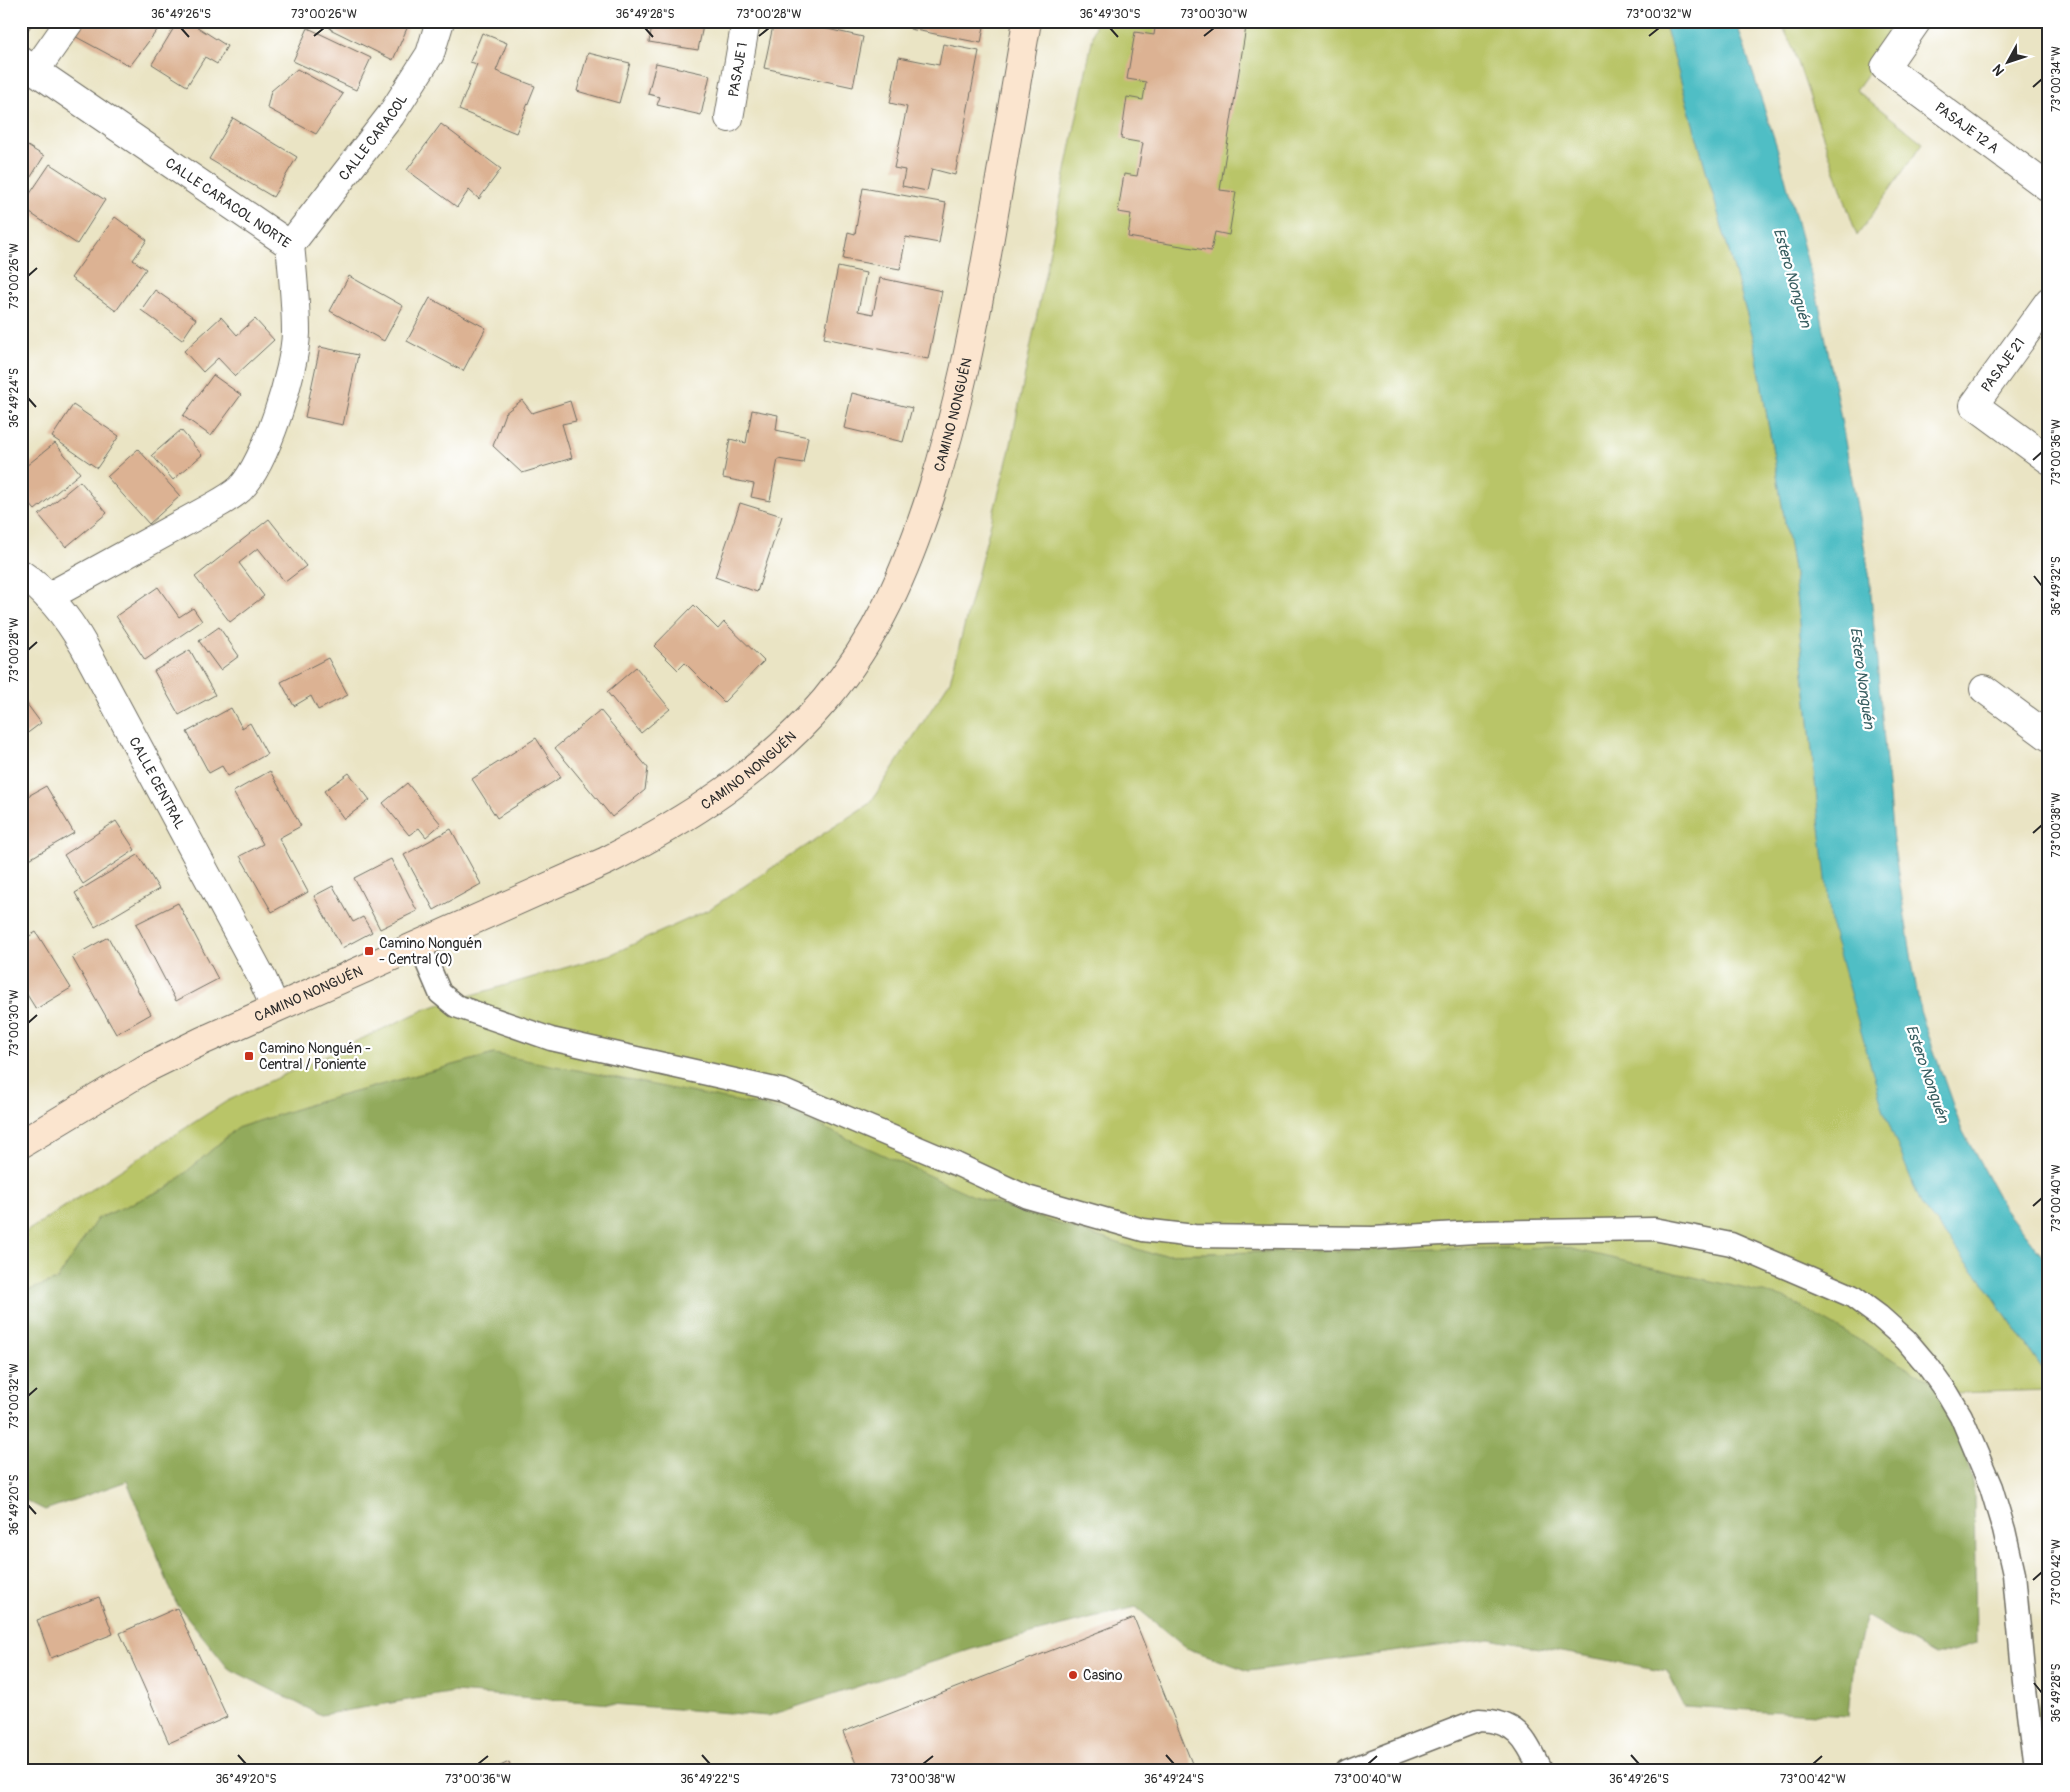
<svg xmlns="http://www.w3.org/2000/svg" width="2070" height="1792" font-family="Pangolin,sans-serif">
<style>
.green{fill:#b9c567;stroke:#727849}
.forest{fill:#92aa5c;stroke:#5e6a44}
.water{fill:#50bec5;stroke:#3e7478}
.building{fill:#dcb293}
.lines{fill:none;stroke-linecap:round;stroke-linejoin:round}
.lane-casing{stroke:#6e6c61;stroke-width:25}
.street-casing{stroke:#6e6c61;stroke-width:30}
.secondary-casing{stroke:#6e6c61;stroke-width:30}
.lane{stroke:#fff;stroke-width:22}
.street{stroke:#fff;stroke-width:28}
.secondary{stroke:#fbe5cf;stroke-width:28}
.ticks{fill:none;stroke:#2b2b2b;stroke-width:2}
.poi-dot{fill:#c8321e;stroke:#fff;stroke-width:2}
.labels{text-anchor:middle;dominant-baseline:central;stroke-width:4.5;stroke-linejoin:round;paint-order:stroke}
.street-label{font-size:14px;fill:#2b2b2b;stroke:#fff}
.poi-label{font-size:14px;fill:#2b2b2b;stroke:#fff;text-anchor:start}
.water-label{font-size:15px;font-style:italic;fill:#385e61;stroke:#fff}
.neatline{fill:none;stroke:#2b2b2b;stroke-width:2}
.ticks-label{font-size:12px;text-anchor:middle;fill:#2b2b2b}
</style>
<rect width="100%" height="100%" fill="#fff"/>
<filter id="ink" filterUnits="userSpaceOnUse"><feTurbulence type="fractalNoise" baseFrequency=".02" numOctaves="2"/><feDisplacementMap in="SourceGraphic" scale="10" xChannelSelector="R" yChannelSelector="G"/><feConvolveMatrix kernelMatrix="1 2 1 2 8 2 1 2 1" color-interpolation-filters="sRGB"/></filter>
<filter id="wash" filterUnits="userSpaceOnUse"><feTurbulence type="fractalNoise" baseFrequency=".0096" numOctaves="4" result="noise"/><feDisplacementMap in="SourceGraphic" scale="20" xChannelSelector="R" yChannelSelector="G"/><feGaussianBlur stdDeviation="1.12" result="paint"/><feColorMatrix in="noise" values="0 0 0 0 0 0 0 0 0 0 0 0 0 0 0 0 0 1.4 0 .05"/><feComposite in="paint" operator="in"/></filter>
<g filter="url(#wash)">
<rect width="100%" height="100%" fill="#eae4c4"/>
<path class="green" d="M 1096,21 L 1664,21 L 1754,340 L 1794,575 L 1819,819 L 1922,1206 L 1986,1286 L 2049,1378 L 2049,1390 L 1952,1393 L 1563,1247 L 1152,1254 L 978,1198 L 494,1054 L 318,1102 L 237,1128 L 169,1187 L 97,1219 L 57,1280 L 21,1293 L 21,1235 L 227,1101 L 428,1008 L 612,954 L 708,910 L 870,803 L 950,681 L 1010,449 Z
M 1780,21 L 1877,21 L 1896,35 L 1856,90 L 1923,143 L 1857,236 L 1793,48 Z
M 2049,1689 L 2049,1771 L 2034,1771 L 2035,1717 Z"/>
<path class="forest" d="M 494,1054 L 787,1111 L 978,1198 L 1152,1254 L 1563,1247 L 1785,1298 L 1952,1393 L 1974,1492 L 1976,1643 L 1935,1655 L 1866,1616 L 1854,1660 L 1849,1716 L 1684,1706 L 1667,1671 L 1490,1639 L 1249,1671 L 1186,1648 L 1136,1607 L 972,1649 L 768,1716 L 455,1692 L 321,1715 L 228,1668 L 176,1603 L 127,1481 L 45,1510 L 21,1498 L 21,1293 L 57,1280 L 97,1219 L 169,1187 L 237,1128 L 318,1102 Z"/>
<path class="water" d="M 1664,21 L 1736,21 L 1777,147 L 1820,309 L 1843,430 L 1869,573 L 1893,841 L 1920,1011 L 1961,1128 L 2003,1206 L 2049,1265 L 2049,1378 L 1986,1286 L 1922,1206 L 1884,1112 L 1832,930 L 1819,819 L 1794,575 L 1754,340 Z"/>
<g id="blocks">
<path class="building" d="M 21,21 L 34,21 L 24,36 L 21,34 Z
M 77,21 L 148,21 L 158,29 L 130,66 L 67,32 Z
M 178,21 L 188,21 L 227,46 L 217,64 L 205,57 L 187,86 L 152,64 Z
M 333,21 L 391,21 L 408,26 L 393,60 L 330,29 Z
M 653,21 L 704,21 L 698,50 L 649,42 Z
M 774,21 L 792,21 L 863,37 L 853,87 L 764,68 Z
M 912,21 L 985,21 L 981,43 L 910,29 Z
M 1156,21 L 1247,21 L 1220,190 L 1236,192 L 1229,235 L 1215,232 L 1211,251 L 1128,237 L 1131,214 L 1118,212 L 1124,174 L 1137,176 L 1143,143 L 1121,139 L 1127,97 L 1143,100 L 1146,82 L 1127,79 L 1135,32 L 1154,35 Z
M 308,28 L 371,58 L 356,90 L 293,61 Z
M 482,33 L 507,43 L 496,71 L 535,86 L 516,133 L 459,110 L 477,64 L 470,62 Z
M 943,44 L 979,51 L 955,175 L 932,169 L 927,191 L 902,186 L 905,170 L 894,168 L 907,107 L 890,103 L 899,57 L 939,65 Z
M 588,53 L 630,63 L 619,103 L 577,91 Z
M 656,63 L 710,75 L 701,115 L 657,105 L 660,97 L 648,94 Z
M 297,69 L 343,94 L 316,134 L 267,108 L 271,91 Z
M 233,118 L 297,157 L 273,197 L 209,159 Z
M 441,124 L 501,169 L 479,199 L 469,190 L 457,207 L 407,170 Z
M 21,142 L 44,156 L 24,188 L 21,186 Z
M 50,164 L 105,200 L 77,244 L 21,207 Z
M 863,188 L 946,203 L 939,243 L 906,237 L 900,269 L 843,259 L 848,232 L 855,234 Z
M 115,217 L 147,240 L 133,260 L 146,269 L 116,311 L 71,278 Z
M 838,267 L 866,273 L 858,311 L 873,314 L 880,278 L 942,291 L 928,359 L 824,338 Z
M 349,276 L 403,306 L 384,341 L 330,311 Z
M 155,290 L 196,319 L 182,340 L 141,310 Z
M 430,298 L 486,328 L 463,371 L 407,341 Z
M 221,317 L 237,335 L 255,319 L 274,340 L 235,376 L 218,358 L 203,372 L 184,351 Z
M 320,347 L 358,355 L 343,425 L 305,417 Z
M 213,375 L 241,395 L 211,436 L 183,416 Z
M 852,393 L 912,408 L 903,442 L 844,428 Z
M 522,400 L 532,413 L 570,401 L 576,421 L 562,424 L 572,458 L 522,473 L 493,446 L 505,413 Z
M 73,405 L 119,436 L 97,468 L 52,437 Z
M 752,410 L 778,415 L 776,430 L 808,437 L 803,463 L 778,459 L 770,501 L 751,497 L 754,484 L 723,478 L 730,439 L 746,443 Z
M 181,430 L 202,455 L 173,480 L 152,455 Z
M 55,443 L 80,473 L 35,510 L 21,494 L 21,470 Z
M 138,449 L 180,496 L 149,524 L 107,477 Z
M 80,481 L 107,513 L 66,547 L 39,515 Z
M 740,503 L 782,516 L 757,592 L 715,577 Z
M 269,519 L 306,566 L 285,582 L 258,548 L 239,563 L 264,596 L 230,622 L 195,577 Z
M 158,587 L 179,617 L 193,608 L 202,621 L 145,660 L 116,616 Z
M 694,605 L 718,629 L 724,622 L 764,661 L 724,702 L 685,663 L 678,670 L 654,646 Z
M 219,627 L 239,656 L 220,670 L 199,641 Z
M 190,650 L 215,695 L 179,715 L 154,671 Z
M 328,658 L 348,695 L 318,710 L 311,696 L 294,706 L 281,682 Z
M 636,667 L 670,709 L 641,733 L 607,692 Z
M 21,696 L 41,723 L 21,738 Z
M 231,708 L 242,728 L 250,723 L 267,754 L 228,776 L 222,766 L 209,773 L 187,732 Z
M 600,710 L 648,768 L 645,790 L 612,817 L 555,748 Z
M 536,738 L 561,777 L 497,818 L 472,779 Z
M 270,771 L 301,826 L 279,838 L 308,892 L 272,912 L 240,856 L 263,844 L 233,792 Z
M 349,773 L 370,800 L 344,819 L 324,791 Z
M 407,783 L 441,824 L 426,837 L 419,828 L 409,835 L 383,803 Z
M 46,786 L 74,833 L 26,861 L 21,854 L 21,800 Z
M 116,821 L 135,850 L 83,884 L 64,855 Z
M 451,829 L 481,884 L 434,910 L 404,855 Z
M 138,855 L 159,889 L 95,927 L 75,893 Z
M 391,859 L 417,911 L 380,929 L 354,878 Z
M 333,886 L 353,922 L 363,917 L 372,932 L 342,948 L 314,896 Z
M 178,903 L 218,979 L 176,1001 L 136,924 Z
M 36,932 L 71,988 L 36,1009 L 21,985 L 21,941 Z
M 108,937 L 151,1014 L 116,1034 L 72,957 Z
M 99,1597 L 113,1634 L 51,1658 L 37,1620 Z
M 177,1608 L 227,1717 L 169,1743 L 120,1633 Z
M 1134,1618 L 1195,1771 L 859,1771 L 843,1732 Z
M 509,1762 L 513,1771 L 489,1771 Z"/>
</g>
</g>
<g filter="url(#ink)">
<use href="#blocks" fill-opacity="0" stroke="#6e6c61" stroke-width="1"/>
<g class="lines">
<g class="lane-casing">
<path id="lane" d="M 419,944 L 440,993 L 456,1006 L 551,1039 L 784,1091 L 956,1164 L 1027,1197 L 1143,1230 L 1194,1236 L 1373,1238 L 1475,1232 L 1654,1229 L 1731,1244 L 1852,1296 L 1879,1316 L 1906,1340 L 1928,1366 L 1948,1394 L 1961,1416 L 1991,1487 L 2004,1530 L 2014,1574 L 2024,1682 L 2035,1771
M 1347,1771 L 1479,1720 C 1518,1721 1525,1739 1541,1771"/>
</g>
<g class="street-casing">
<g id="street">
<path id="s1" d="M 1917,21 L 1885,67 L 2049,188"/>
<path id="s2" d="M 21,61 L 290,245 C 293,274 296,303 296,333 C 295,370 266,463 240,489 C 232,496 223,501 214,506 L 48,597"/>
<path d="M 35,71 L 70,21"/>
<path id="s3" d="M 729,118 L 746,21"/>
<path id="s4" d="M 290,245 L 391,115 L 430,54 L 440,21"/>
<path d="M 2049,301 L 1974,405 L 2049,460"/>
<path id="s5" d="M 21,574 C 48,592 68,618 84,646 L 262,978 L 275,1007"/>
<path d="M 1984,689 L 2049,737"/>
</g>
</g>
<g class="secondary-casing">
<g id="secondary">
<path id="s6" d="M 21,1144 L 145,1069 L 202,1041 L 606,861 C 687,820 765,771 825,700 C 878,637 906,571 931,494 C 958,410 975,324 990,237 C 1002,165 1015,93 1027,21"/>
</g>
</g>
<use href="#lane" class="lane"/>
<use href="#street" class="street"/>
<use href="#secondary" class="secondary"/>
</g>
</g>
<path class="ticks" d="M 181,28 L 189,37M 645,28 L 653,37M 1110,28 L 1118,37M 314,36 L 324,28M 759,36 L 769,28M 1204,36 L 1214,28M 1649,36 L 1659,28M 2033,87 L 2042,79M 28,276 L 37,268M 28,398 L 36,407M 2033,460 L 2042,452M 2034,576 L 2042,586M 28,650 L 37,642M 2033,833 L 2042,825M 28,1023 L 37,1015M 2033,1206 L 2042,1198M 28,1396 L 37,1388M 28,1505 L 36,1514M 2033,1580 L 2042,1572M 2034,1683 L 2042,1693M 238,1755 L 246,1764M 702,1755 L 710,1764M 1166,1755 L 1174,1764M 1631,1755 L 1639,1764M 478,1764 L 488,1756M 923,1764 L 933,1756M 1368,1764 L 1377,1756M 1813,1764 L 1822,1756"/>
<g class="poi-dot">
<rect x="364" y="946" width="10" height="10" rx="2.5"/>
<rect x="244" y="1051" width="10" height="10" rx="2.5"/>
<circle cx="1073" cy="1675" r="5"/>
</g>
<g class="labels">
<g class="street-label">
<text stroke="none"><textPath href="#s3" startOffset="49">PASAJE 1</textPath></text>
<text stroke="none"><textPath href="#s1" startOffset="158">PASAJE 12 A</textPath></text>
<text stroke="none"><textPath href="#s4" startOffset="136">CALLE CARACOL</textPath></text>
<text stroke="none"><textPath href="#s2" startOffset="251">CALLE CARACOL NORTE</textPath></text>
<text transform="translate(2003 365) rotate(-54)">PASAJE 21</text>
<text stroke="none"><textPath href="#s6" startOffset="1240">CAMINO NONGUÉN</textPath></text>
<text stroke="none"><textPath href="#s6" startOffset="820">CAMINO NONGUÉN</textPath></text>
<text stroke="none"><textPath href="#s5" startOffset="252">CALLE CENTRAL</textPath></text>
<text stroke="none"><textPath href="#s6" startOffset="325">CAMINO NONGUÉN</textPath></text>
</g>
<g class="poi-label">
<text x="379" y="943">Camino Nonguén<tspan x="379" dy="16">- Central (O)</tspan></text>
<text x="259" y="1048">Camino Nonguén -<tspan x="259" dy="16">Central / Poniente</tspan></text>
<text x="1083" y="1675">Casino</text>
</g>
<g class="water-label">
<text transform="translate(1792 278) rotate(74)">Estero Nonguén</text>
<text transform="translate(1862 678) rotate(82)">Estero Nonguén</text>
<text transform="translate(1927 1074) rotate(71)">Estero Nonguén</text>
</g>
</g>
<rect width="2070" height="1792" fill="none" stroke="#fff" stroke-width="55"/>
<g transform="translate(2008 62) rotate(230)" stroke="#ffffff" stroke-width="4" paint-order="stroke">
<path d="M0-4L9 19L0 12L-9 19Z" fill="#2b2b2b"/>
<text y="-8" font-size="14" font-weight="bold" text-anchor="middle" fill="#2b2b2b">N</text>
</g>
<rect x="28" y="28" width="2014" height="1736" class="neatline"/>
<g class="ticks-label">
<text x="181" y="18">36°49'26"S</text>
<text x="324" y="18">73°00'26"W</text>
<text x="645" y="18">36°49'28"S</text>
<text x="769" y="18">73°00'28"W</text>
<text x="1110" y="18">36°49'30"S</text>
<text x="1214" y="18">73°00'30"W</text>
<text x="1659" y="18">73°00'32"W</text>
<text transform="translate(2056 79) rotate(-90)" y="4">73°00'34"W</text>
<text transform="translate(14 276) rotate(-90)" y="4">73°00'26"W</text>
<text transform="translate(14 398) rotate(-90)" y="4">36°49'24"S</text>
<text transform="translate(2056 452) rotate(-90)" y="4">73°00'36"W</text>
<text transform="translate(2056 586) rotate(-90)" y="4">36°49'32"S</text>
<text transform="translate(14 650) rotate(-90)" y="4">73°00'28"W</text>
<text transform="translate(2056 825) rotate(-90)" y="4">73°00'38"W</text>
<text transform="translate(14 1023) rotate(-90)" y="4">73°00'30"W</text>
<text transform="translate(2056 1198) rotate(-90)" y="4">73°00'40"W</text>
<text transform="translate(14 1396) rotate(-90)" y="4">73°00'32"W</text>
<text transform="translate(14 1505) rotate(-90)" y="4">36°49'20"S</text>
<text transform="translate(2056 1572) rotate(-90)" y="4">73°00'42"W</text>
<text transform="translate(2056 1693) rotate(-90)" y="4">36°49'28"S</text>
<text x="246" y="1783">36°49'20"S</text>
<text x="478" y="1783">73°00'36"W</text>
<text x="710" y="1783">36°49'22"S</text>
<text x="923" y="1783">73°00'38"W</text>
<text x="1174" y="1783">36°49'24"S</text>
<text x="1368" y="1783">73°00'40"W</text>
<text x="1639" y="1783">36°49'26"S</text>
<text x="1813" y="1783">73°00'42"W</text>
</g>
</svg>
